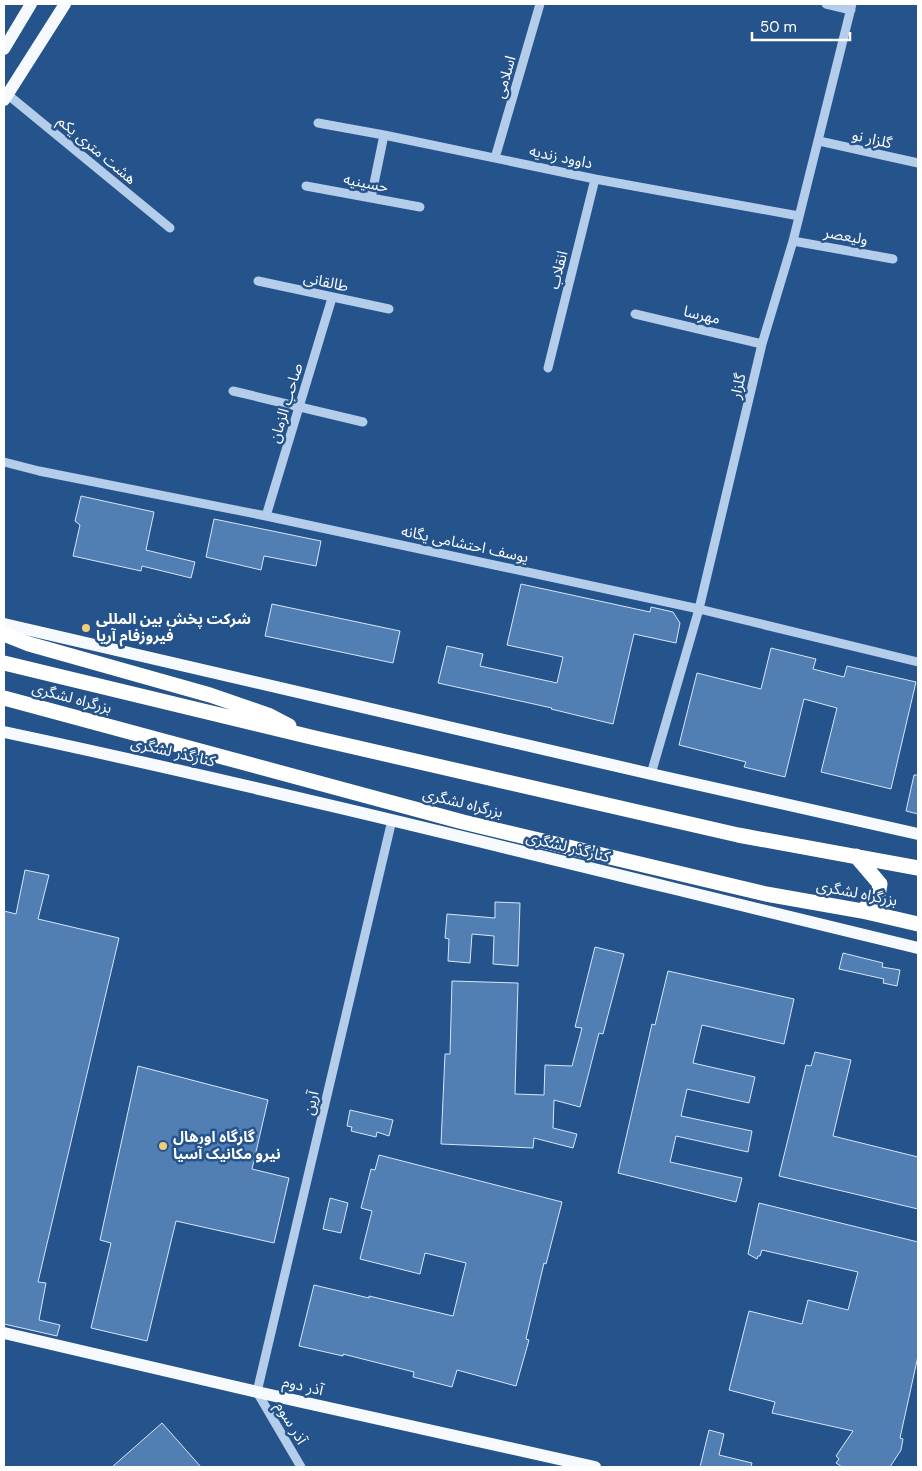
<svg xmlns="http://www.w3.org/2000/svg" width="922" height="1471" font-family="'DM Sans','Noto Sans Arabic',sans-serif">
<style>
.building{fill:#517fb4;stroke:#d7e6f8}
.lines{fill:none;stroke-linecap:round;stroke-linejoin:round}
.minor{stroke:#b3cdea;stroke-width:9}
.major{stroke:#f6fafe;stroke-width:12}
.highway{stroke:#fff;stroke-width:15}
.poi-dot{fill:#f4cd77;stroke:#25538b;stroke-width:2}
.labels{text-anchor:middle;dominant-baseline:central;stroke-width:5;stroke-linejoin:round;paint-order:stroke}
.street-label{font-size:15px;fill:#fff;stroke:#25538b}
.poi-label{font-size:15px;font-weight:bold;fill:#fff;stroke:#25538b;text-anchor:start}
</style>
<rect width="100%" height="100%" fill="#25538b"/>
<path class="building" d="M 81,496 L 154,512 L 146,550 L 195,562 L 191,578 L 142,566 L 141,571 L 73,556 L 80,525 L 75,521 Z
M 214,519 L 321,541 L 316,566 L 264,556 L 261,570 L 206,557 Z
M 521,584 L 650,612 L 651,607 L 673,612 L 680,623 L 676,643 L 634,634 L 613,724 L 551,709 L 552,708 L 438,683 L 447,646 L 483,654 L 480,666 L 557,683 L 563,657 L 507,645 Z
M 272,604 L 400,631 L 393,663 L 265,636 Z
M 771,648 L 816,659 L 813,669 L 844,677 L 847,666 L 916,682 L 891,789 L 821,772 L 837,708 L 804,699 L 785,777 L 744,767 L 746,762 L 679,745 L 697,673 L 761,689 Z
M 914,775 L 918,775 L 918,814 L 906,811 Z
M 25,870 L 49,875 L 38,919 L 119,938 L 38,1282 L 46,1283 L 39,1320 L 60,1325 L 57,1336 L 4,1324 L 4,911 L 16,914 Z
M 495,902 L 520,903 L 518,966 L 493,964 L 494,936 L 472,934 L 470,963 L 448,961 L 449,939 L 445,938 L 447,914 L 495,918 Z
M 595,947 L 624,954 L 603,1034 L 599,1033 L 580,1107 L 554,1100 L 553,1128 L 577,1134 L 573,1148 L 534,1138 L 533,1148 L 441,1144 L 445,1054 L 450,1054 L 452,981 L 518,983 L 515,1094 L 544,1095 L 545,1065 L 572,1066 L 582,1028 L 575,1027 Z
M 843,953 L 883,963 L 882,967 L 900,970 L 897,986 L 883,983 L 884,979 L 839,969 Z
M 668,971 L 794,999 L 784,1044 L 702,1025 L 693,1063 L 755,1077 L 749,1103 L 687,1089 L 681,1116 L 752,1131 L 748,1152 L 676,1136 L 670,1162 L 742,1178 L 736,1202 L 618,1173 L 652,1024 L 655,1025 Z
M 815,1052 L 851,1060 L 833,1136 L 918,1157 L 918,1209 L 779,1176 L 806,1065 L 811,1066 Z
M 138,1066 L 268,1100 L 252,1169 L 289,1178 L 274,1243 L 176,1221 L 147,1341 L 91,1328 L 111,1243 L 100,1240 Z
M 350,1110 L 393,1120 L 389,1136 L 377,1132 L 376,1137 L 351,1131 L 352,1127 L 347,1126 Z
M 379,1155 L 562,1202 L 546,1264 L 544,1263 L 526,1339 L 529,1340 L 516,1386 L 457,1370 L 452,1387 L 413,1377 L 414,1372 L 343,1354 L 343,1356 L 299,1346 L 314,1285 L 369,1298 L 369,1296 L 453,1316 L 466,1263 L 425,1253 L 420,1274 L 360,1259 L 372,1211 L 361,1208 L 371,1169 L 375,1170 Z
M 330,1198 L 348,1203 L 341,1233 L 323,1229 Z
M 759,1203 L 918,1242 L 918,1356 L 900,1438 L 903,1439 L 901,1450 L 890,1467 L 842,1467 L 836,1463 L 839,1459 L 836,1456 L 853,1431 L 772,1413 L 775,1402 L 729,1390 L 749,1311 L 802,1324 L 808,1300 L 848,1310 L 858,1272 L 762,1250 L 760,1256 L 758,1256 L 757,1259 L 748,1254 Z
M 162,1423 L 201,1467 L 112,1467 Z
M 709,1430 L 724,1434 L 719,1455 L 752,1463 L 751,1467 L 700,1467 Z"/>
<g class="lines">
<path class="minor" d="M 826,4 L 851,10
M 7,94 L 170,228
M 318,123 L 384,135 L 595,179 L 799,216
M 819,141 L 918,163
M 495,158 L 540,4
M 306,186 L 420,207
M 371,198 L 384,135
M 793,241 L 893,259
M 258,281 L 389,309
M 635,314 L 762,344
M 548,368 L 595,179
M 233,391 L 363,422
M 4,462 L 39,471 L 266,516 L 699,609 L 918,662
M 266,516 L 332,298
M 651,774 L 699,609 L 762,344 L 793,241 L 852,4
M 301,1467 L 257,1392 L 392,820"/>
<path class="major" d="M 4,49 L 31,4
M 4,100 L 65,4
M 4,624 L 651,774 L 918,834
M 4,732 C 310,797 614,875 918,948
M 4,1333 L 257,1392 L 595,1467"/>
<path class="highway" d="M 4,634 L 29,644 L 210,695 L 268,715 L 289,726
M 4,663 L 315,738 L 738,835 L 918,868
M 4,698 L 463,822 L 766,894 L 862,911 L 918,924
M 856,856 L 880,884 L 878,896 L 862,911"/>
</g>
<g class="poi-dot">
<circle cx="86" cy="628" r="5"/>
<circle cx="163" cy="1146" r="5"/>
</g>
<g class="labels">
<g class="street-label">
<text transform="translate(505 77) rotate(-74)">اسلامی</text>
<text transform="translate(872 139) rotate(13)">گلزار نو</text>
<text transform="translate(97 150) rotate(40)">هشت متری یکم</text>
<text transform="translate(561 157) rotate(12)">داوود زندیه</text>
<text transform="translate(366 183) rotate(11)">حسینیه</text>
<text transform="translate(846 236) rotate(10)">ولیعصر</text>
<text transform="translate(558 270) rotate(-76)">انقلاب</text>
<text transform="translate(326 282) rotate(12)">طالقانی</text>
<text transform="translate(702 315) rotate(13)">مهرسا</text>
<text transform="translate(738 386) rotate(-77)">گلزار</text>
<text transform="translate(286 403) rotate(-73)">صاحب الزمان</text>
<text transform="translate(465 544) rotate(12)">یوسف احتشامی یگانه</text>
<text transform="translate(72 698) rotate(15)">بزرگراه لشگری</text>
<text transform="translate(173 752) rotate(13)">کنارگذر لشگری</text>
<text transform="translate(463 803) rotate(14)">بزرگراه لشگری</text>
<text transform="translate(568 847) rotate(14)">کنارگذر لشگری</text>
<text transform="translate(857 893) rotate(11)">بزرگراه لشگری</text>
<text transform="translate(311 1103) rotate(-77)">آرین</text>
<text transform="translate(303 1386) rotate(13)">آذر دوم</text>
<text transform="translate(291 1423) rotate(59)">آذر سوم</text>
</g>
<g class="poi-label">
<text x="96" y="619">شرکت پخش بین المللی<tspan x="96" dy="17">فیروزفام آریا</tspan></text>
<text x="173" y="1137">گارگاه اورهال<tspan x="173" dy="17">نیرو مکانیک آسیا</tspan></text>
</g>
</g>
<rect width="922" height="1471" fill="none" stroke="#ffffff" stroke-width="10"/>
<path d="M752 32v8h98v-8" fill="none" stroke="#ffffff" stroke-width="2.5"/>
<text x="760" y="32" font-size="15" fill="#ffffff" stroke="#25538b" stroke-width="4" paint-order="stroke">50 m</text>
</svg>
